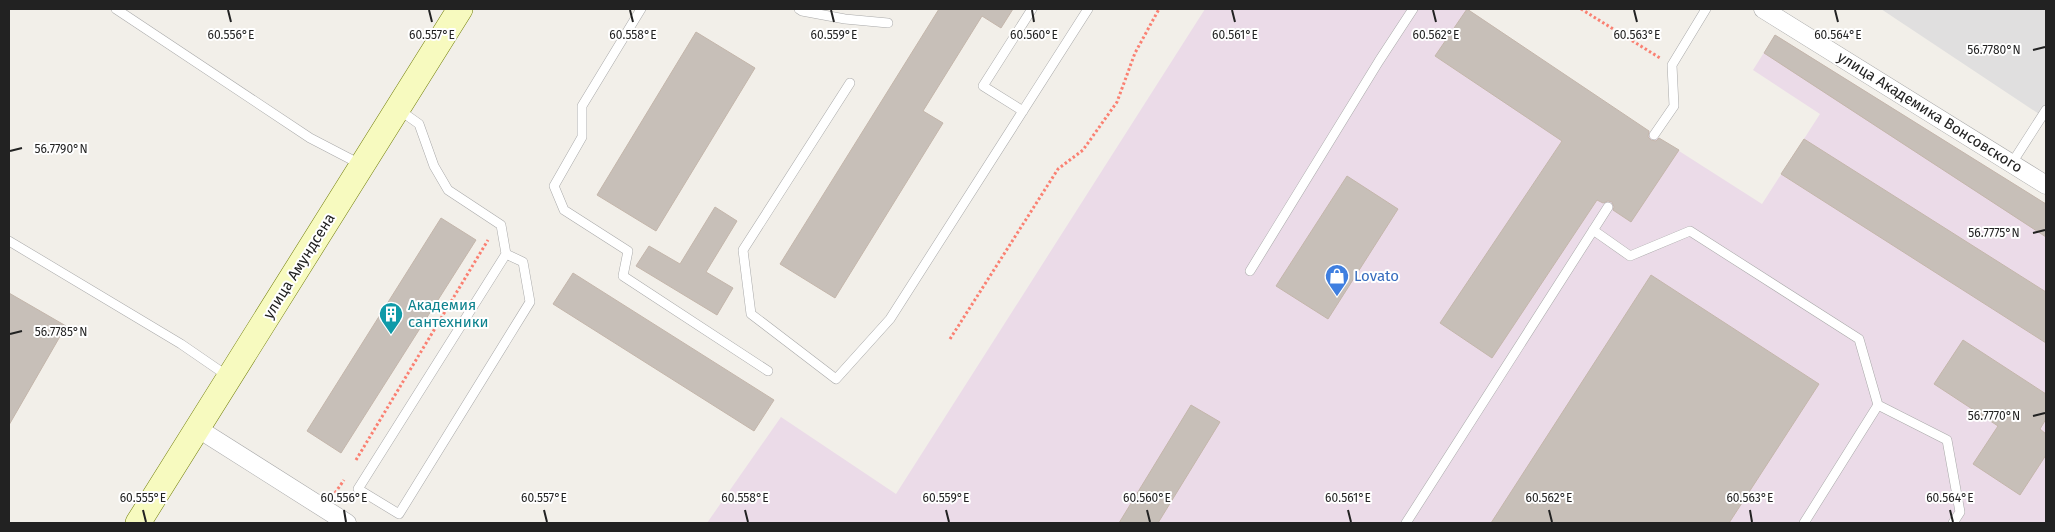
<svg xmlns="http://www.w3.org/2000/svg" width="2055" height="532" font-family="'Fira Sans',sans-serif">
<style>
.residential{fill:#e0dfdf}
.industrial{fill:#ebdbe8}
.building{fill:#c7bfb8;stroke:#c4b6ab}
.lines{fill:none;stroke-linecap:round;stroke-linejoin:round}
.service-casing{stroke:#a9a9a9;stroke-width:10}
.minor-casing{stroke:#a9a9a9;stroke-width:19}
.secondary-casing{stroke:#707d05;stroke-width:26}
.path{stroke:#fa8072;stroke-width:3;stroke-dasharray:2.5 2.5;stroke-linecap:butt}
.service{stroke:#fff;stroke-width:9}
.minor{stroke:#fff;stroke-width:18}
.secondary{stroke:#f7fabf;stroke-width:25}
.ticks{fill:none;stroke:#222;stroke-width:2}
.labels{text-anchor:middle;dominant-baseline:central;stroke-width:4;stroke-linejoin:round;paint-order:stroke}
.street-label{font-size:15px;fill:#222;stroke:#fff}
.shop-label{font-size:15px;fill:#366cbe;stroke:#fff;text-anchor:start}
.culture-label{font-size:15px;fill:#0d838f;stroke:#fff;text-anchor:start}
.ticks-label{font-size:12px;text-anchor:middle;fill:#222;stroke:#fff;stroke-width:4;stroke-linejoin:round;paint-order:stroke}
</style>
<rect width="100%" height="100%" fill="#f2efe9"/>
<path class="residential" d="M 1881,9 L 2046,9 L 2046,119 L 2042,116 Z"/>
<path class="industrial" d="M 1205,9 L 1467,9 L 1654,135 L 1762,204 L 1820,114 L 1753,70 L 1775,35 L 2046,204 L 2046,523 L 707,523 L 781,417 L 896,494 Z"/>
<path class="building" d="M 939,9 L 1013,9 L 1001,28 L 982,16 L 923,111 L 943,123 L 835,298 L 780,264 Z
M 1467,9 L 1649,131 L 1648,137 L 1651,140 L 1656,141 L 1659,138 L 1679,150 L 1631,222 L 1613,210 L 1614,207 L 1612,202 L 1608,201 L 1603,203 L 1597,200 L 1492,358 L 1440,323 L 1562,141 L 1435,56 Z
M 696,32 L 755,68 L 656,231 L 597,195 Z
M 1775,35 L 2046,204 L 2046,237 L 1764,53 Z
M 1804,139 L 2046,292 L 2046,343 L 1781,174 Z
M 1347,176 L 1398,209 L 1328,319 L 1276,286 Z
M 715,207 L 737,221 L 706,272 L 733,288 L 717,315 L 636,266 L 649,246 L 680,264 Z
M 441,218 L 476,240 L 341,453 L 307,431 Z
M 573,273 L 774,400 L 754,431 L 553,304 Z
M 1651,275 L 1819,384 L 1729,523 L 1491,523 Z
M 9,293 L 66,326 L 9,425 Z
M 1963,340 L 2046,394 L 2046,419 L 2040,429 L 2046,434 L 2046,455 L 2020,495 L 1973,464 L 1998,426 L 1934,384 Z
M 1191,405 L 1220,422 L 1158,523 L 1119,523 Z"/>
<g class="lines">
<g class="service-casing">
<path id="service" d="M 116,9 L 310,138 L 360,164
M 641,9 L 582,106 L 582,137 L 554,186 L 564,210 L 628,251 L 623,276 L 768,371
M 799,9 L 802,11 L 845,19 L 888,23
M 850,83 L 743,250 L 751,314 L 836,379 L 890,319 L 1088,9
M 398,109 L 419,124 L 434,166 L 448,190 L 501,225 L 506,254 L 358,489 L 399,514 L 530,302 L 523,262 L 506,254
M 1023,111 L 983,86 L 1032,9
M 1654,135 L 1674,106 L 1672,65 L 1706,9
M 2012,163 L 2046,110
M 1593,230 L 1630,256 L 1690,231 L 1859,339 L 1878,405 L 1804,523
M 9,241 L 181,344 L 229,377
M 1250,271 L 1379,61 L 1413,9
M 1878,405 L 1947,440 L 1960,512 L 1953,523
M 1406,523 L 1608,207"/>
</g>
<g class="minor-casing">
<path id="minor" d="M 1763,9 L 2046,185
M 197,428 L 347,523"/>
</g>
<g class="secondary-casing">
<path id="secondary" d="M 138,523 L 460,9"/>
</g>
<path class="path" d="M 1581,9 L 1660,58
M 950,339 L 1058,169 L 1083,150 L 1117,102 L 1135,53 L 1159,9
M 356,460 L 488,240
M 335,493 L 344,480"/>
<use href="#service" class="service"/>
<use href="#minor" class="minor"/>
<use href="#secondary" class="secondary"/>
</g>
<path class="ticks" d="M 228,10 L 231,22M 429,10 L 432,22M 630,10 L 633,22M 831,10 L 834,22M 1032,10 L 1034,22M 1232,10 L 1235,22M 1433,10 L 1436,22M 1634,10 L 1637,22M 1835,10 L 1838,22M 2033,50 L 2045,47M 10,151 L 22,148M 2033,233 L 2045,230M 10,334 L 22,331M 2033,416 L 2045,413M 143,510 L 146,522M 344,510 L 346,522M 544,510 L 547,522M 745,510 L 748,522M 946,510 L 949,522M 1147,510 L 1150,522M 1348,510 L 1351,522M 1549,510 L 1552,522M 1750,510 L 1752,522M 1950,510 L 1953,522"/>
<defs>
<g id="shop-pin" transform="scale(1.25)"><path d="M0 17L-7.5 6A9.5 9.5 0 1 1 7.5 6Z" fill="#3f7fe0" stroke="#fff"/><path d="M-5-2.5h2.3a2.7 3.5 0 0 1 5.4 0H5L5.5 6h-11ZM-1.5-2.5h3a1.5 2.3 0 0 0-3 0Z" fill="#fff"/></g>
<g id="building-pin" transform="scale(1.25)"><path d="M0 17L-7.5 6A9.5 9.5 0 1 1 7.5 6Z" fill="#0f9aa8" stroke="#fff"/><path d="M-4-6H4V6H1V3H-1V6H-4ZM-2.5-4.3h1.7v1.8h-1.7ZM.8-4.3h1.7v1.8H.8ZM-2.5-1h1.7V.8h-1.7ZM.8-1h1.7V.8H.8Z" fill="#fff"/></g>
</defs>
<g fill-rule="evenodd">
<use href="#shop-pin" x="1337" y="276"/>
<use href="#building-pin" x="391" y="314"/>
</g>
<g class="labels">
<g class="street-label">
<text transform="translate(1930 112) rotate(32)">улица Академика Вонсовского</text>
<text transform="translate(299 266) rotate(-58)">улица Амундсена</text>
</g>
<g class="shop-label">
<text x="1354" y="276">Lovato</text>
</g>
<g class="culture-label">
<text x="408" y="305">Академия<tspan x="408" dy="17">сантехники</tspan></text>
</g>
</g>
<g class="ticks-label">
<text x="231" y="39">60.556°E</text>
<text x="432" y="39">60.557°E</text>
<text x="633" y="39">60.558°E</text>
<text x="834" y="39">60.559°E</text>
<text x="1034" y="39">60.560°E</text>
<text x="1235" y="39">60.561°E</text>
<text x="1436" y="39">60.562°E</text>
<text x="1637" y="39">60.563°E</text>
<text x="1838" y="39">60.564°E</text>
<text x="1994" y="54">56.7780°N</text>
<text x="61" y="153">56.7790°N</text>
<text x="1994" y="237">56.7775°N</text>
<text x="61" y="336">56.7785°N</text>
<text x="1994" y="420">56.7770°N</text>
<text x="143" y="502">60.555°E</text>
<text x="344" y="502">60.556°E</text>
<text x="544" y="502">60.557°E</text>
<text x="745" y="502">60.558°E</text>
<text x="946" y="502">60.559°E</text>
<text x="1147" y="502">60.560°E</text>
<text x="1348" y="502">60.561°E</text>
<text x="1549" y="502">60.562°E</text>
<text x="1750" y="502">60.563°E</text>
<text x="1950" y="502">60.564°E</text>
</g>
<rect width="2055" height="532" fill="none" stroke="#222222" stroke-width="20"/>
</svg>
